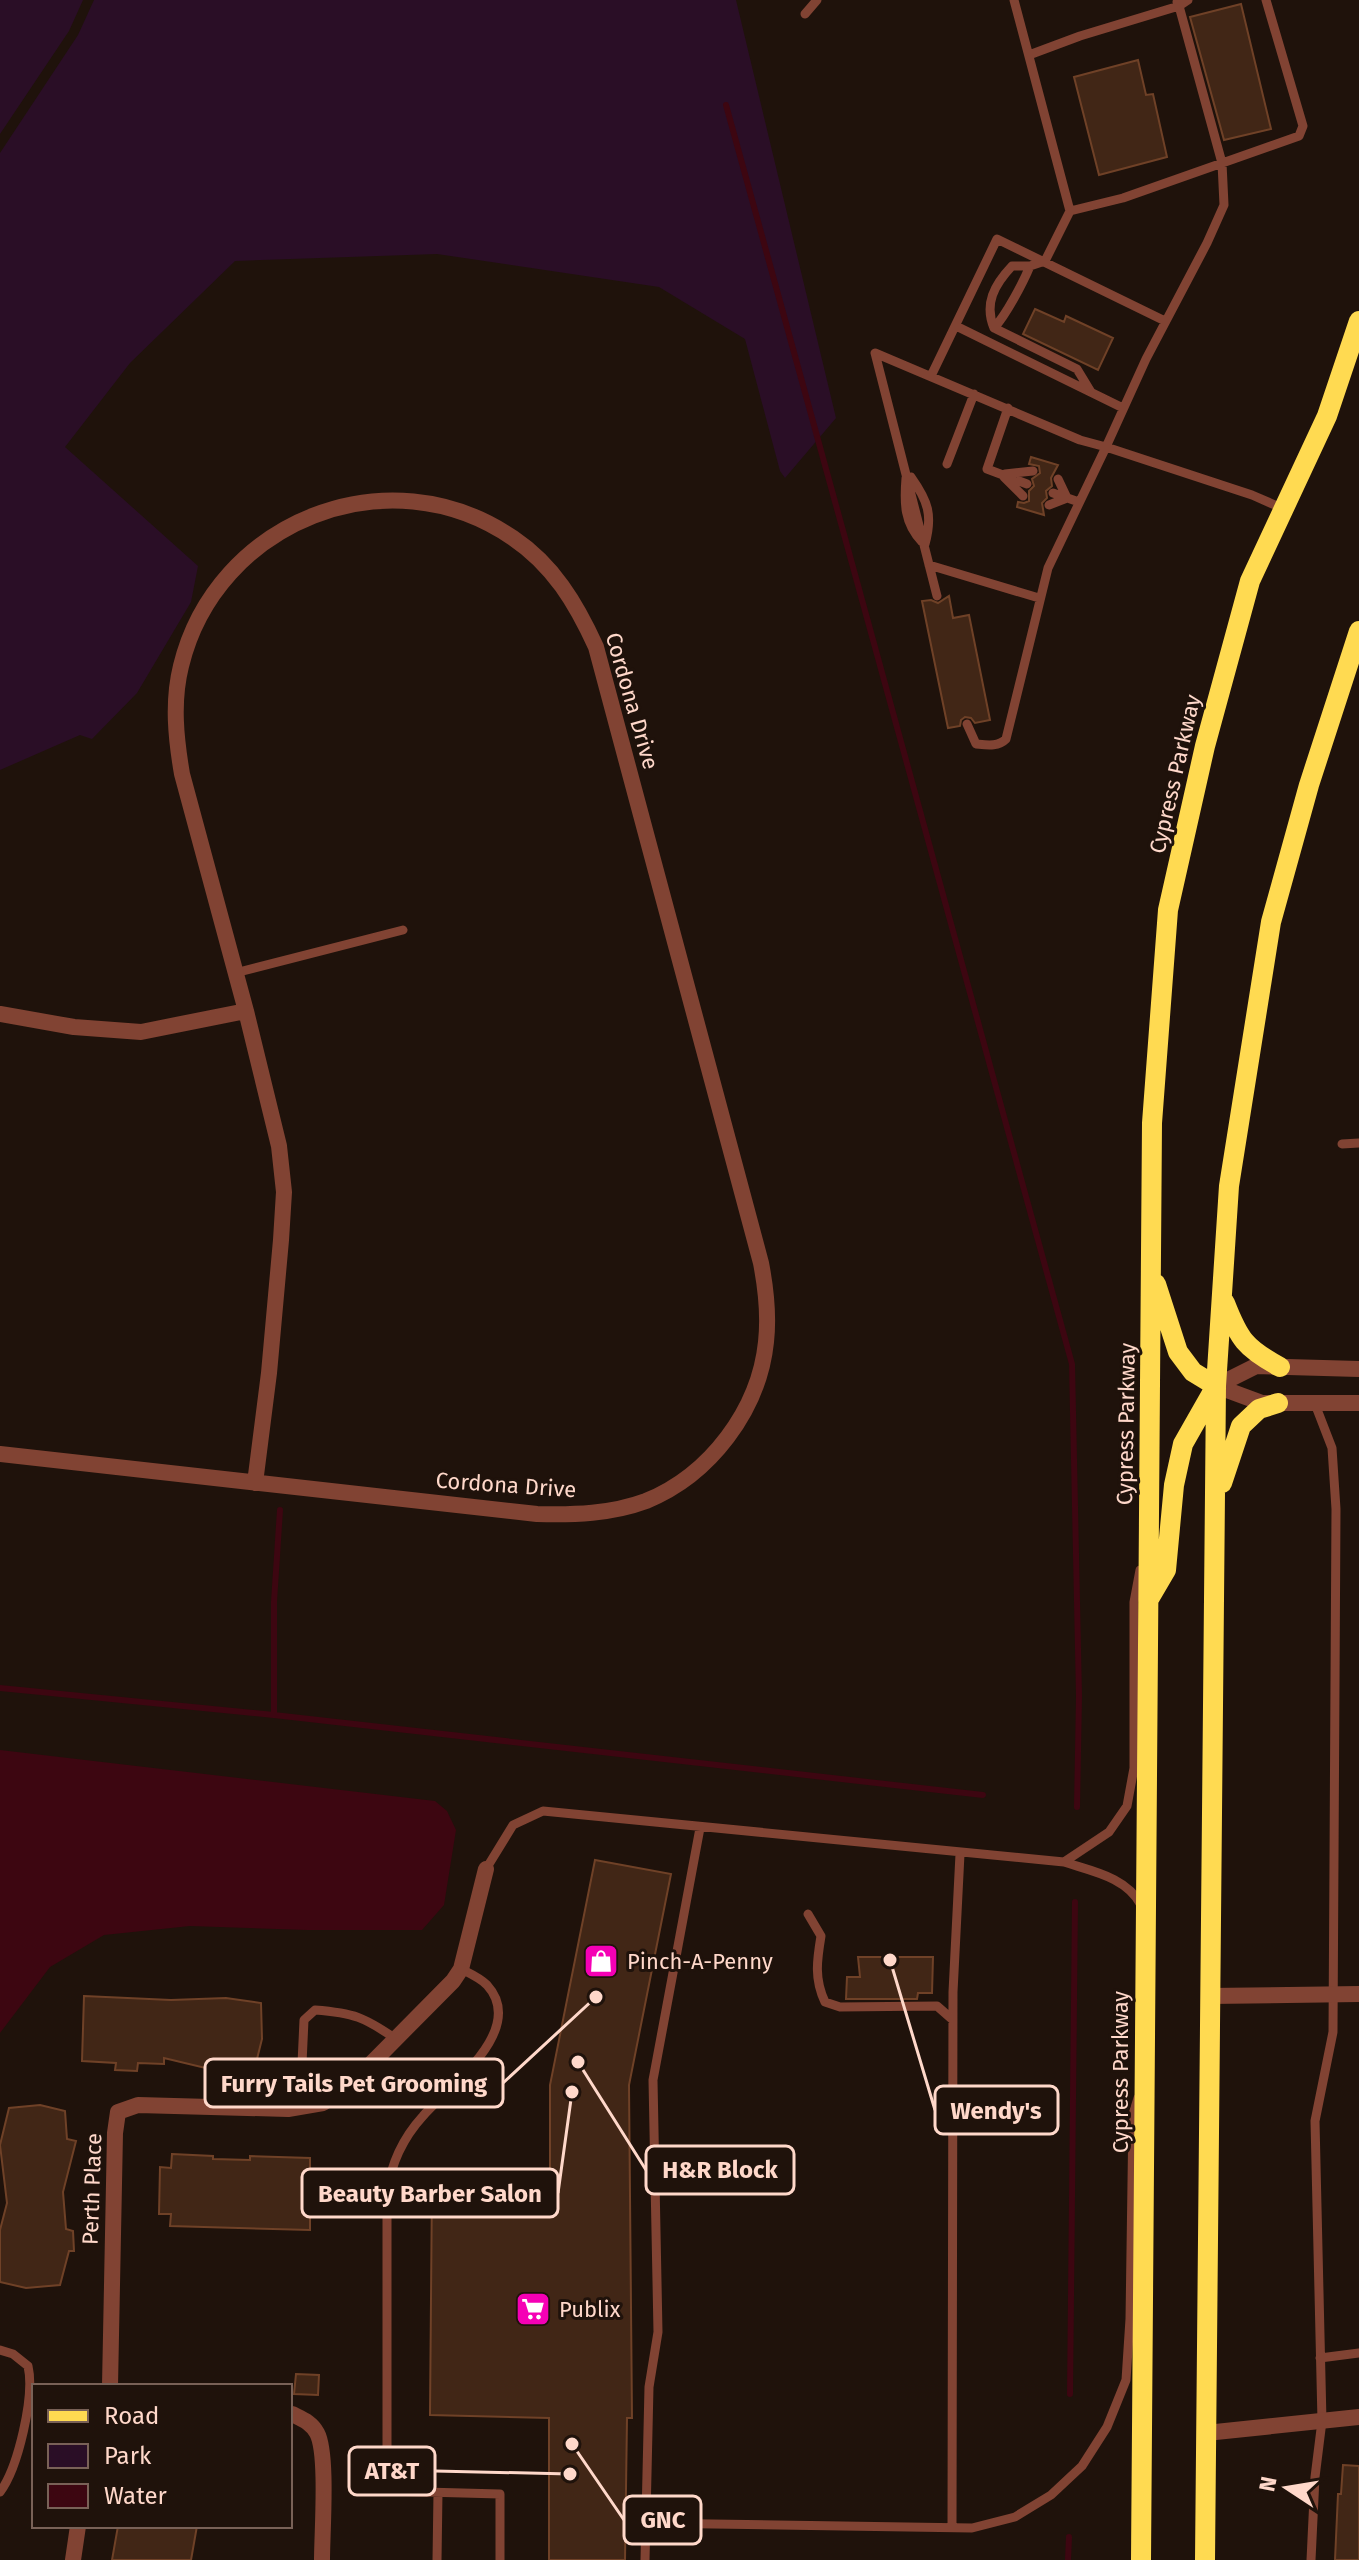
<svg xmlns="http://www.w3.org/2000/svg" width="1359" height="2560" font-family="'Fira Sans',sans-serif">
<style>
.green{fill:#2a0e26}
.water{fill:#3d0611}
.lines{fill:none;stroke-linecap:round;stroke-linejoin:round}
.stream{stroke:#3d0611;stroke-width:6}
.building{fill:#412616;stroke:#6f4127;stroke-width:2}
.service{stroke:#814333;stroke-width:9}
.minor{stroke:#814333;stroke-width:16}
.primary{stroke:#ffda51;stroke-width:20}
.labels{text-anchor:middle;dominant-baseline:central;stroke-width:6;stroke-linejoin:round;paint-order:stroke}
.street-label{font-size:22px;fill:#ffd8ca;stroke:#1f120b}
.poi-label{font-size:22px;fill:#ffd8ca;stroke:#1f120b;text-anchor:start}
.leader{fill:none;stroke:#ffd8ca;stroke-width:3}
.callout-dot{fill:#ffd8ca;stroke:#1f120b;stroke-width:3}
.callout{fill:#1f120b;stroke:#ffd8ca;stroke-width:3}
.callout-label{font-size:24px;text-anchor:middle;font-weight:bold;fill:#ffd8ca}
</style>
<rect width="100%" height="100%" fill="#1f120b"/>
<path class="green" d="M 0,0 L 83,0 L 69,31 L 0,134 Z
M 94,0 L 736,0 L 836,418 L 785,478 L 780,471 L 745,339 L 659,287 L 437,254 L 235,261 L 130,363 L 65,447 L 198,566 L 191,602 L 137,693 L 92,739 L 80,735 L 0,770 L 0,153 L 78,35 Z"/>
<path class="water" d="M 0,1750 L 435,1801 L 447,1811 L 456,1830 L 444,1905 L 422,1930 L 307,1930 L 190,1926 L 104,1935 L 50,1967 L 0,2033 Z"/>
<g class="lines">
<path class="stream" d="M 726,105 L 1072,1364 L 1079,1696 L 1077,1807
M 0,1688 L 274,1715 L 983,1795
M 274,1715 L 274,1602 L 280,1510
M 1070,2394 L 1075,1902
M 1068,2560 L 1069,2537"/>
</g>
<path class="building" d="M 1241,4 L 1271,129 L 1224,140 L 1190,17 Z
M 1138,60 L 1146,95 L 1153,94 L 1167,157 L 1099,175 L 1074,77 Z
M 1035,309 L 1064,322 L 1066,316 L 1113,338 L 1098,370 L 1023,334 Z
M 1031,457 L 1058,465 L 1051,478 L 1052,486 L 1046,491 L 1047,498 L 1042,503 L 1044,515 L 1017,507 L 1018,502 L 1024,503 L 1029,501 L 1029,491 L 1034,486 L 1032,479 L 1040,473 L 1039,466 L 1029,464 Z
M 949,596 L 953,618 L 969,615 L 990,720 L 975,723 L 971,718 L 965,717 L 961,720 L 960,726 L 948,728 L 922,601 L 931,600 L 938,603 Z
M 595,1860 L 671,1874 L 629,2085 L 632,2418 L 627,2418 L 625,2560 L 549,2560 L 549,2418 L 430,2415 L 432,2183 L 550,2184 L 550,2085 Z
M 858,1957 L 933,1957 L 932,1993 L 918,1993 L 917,1999 L 846,1999 L 847,1977 L 860,1977 Z
M 84,1996 L 171,2000 L 226,1998 L 261,2003 L 262,2039 L 256,2063 L 230,2064 L 228,2070 L 218,2071 L 164,2058 L 164,2064 L 138,2063 L 137,2071 L 115,2070 L 116,2063 L 82,2061 Z
M 40,2105 L 65,2111 L 67,2139 L 76,2141 L 63,2192 L 66,2229 L 73,2231 L 74,2251 L 69,2251 L 60,2285 L 26,2288 L 0,2282 L 0,2230 L 7,2203 L 0,2145 L 9,2108 Z
M 172,2154 L 213,2156 L 213,2159 L 250,2160 L 250,2156 L 310,2158 L 310,2169 L 323,2169 L 321,2215 L 310,2215 L 310,2230 L 170,2226 L 171,2214 L 159,2214 L 160,2167 L 171,2168 Z
M 296,2374 L 319,2375 L 318,2395 L 294,2394 Z
M 1343,2465 L 1359,2466 L 1359,2560 L 1335,2560 L 1338,2494 L 1341,2494 Z
M 118,2526 L 197,2526 L 191,2560 L 112,2560 Z"/>
<g class="lines">
<path class="service" d="M 1014,0 L 1070,211 L 1045,261 L 1030,266 L 1012,266 C 994,285 984,304 994,328 L 1077,369 L 1091,392
M 1188,0 L 1179,6 L 1222,163 L 1224,205 L 1207,243 L 1146,359 L 1106,447 L 1252,495 L 1284,509
M 805,14 L 817,0
M 1029,55 L 1080,36 L 1179,6 L 1177,2
M 1070,211 L 1123,198 L 1299,136 L 1303,126 L 1266,0
M 956,326 L 1123,408
M 994,328 C 1006,315 1023,283 1030,266
M 931,376 L 997,239 L 1165,321
M 1008,408 L 987,469 L 1027,484
M 947,464 L 974,394
M 1005,474 L 1033,471
M 911,477 C 928,501 933,515 925,544
M 1004,477 L 1023,496
M 906,478 C 904,503 904,523 922,542
M 1058,479 L 1067,498
M 1053,493 L 1079,502
M 1049,505 L 1067,498
M 929,565 L 1039,598
M 937,596 L 875,353 L 1080,440 L 1106,447 L 1048,568 L 1006,739 C 998,747 987,745 976,744 L 967,724
M 235,973 L 403,930
M 1342,1144 L 1359,1143
M 1064,1862 L 1109,1832 L 1127,1806 L 1134,1768 L 1134,1602 L 1140,1570
M 486,1869 L 513,1825 L 543,1811 L 1064,1862 C 1091,1871 1127,1877 1141,1905
M 808,1914 L 821,1936 C 817,1960 814,1979 825,2002 L 840,2007 L 937,2006 L 953,2020
M 461,1969 C 469,1973 480,1978 487,1985 C 528,2030 448,2087 423,2116 C 402,2139 391,2163 387,2193 L 387,2491 L 500,2494 L 500,2560
M 300,2107 L 304,2020 L 315,2010 C 354,2013 364,2017 396,2039
M 0,2350 L 13,2354 L 28,2366 C 35,2396 18,2468 0,2492
M 1320,2358 L 1359,2353
M 645,2523 L 972,2528 L 1015,2517 L 1051,2495 L 1082,2466 L 1107,2427 L 1126,2380 L 1130,2319 L 1133,2114 L 1138,2098
M 952,2527 L 953,1992 L 960,1854
M 437,2560 L 438,2493
M 645,2560 L 649,2387 L 658,2332 L 653,2080 L 700,1828
M 1311,2560 L 1315,2477 L 1322,2421 L 1315,2121 L 1333,2032 L 1336,1509 L 1332,1448 L 1315,1404"/>
<path class="minor" d="M 0,1014 L 74,1027 L 141,1032 L 246,1011
M 1216,1386 L 1256,1366 L 1359,1369
M 1216,1386 L 1262,1403 L 1359,1403
M 0,1454 L 537,1514 C 574,1515 611,1514 646,1501 C 710,1475 759,1410 766,1342 C 769,1315 766,1289 761,1263 L 596,647 C 576,603 553,565 513,538 C 388,452 216,522 181,666 C 172,702 176,739 182,774 L 246,1011 L 279,1146 L 284,1192 L 281,1240 L 269,1373 L 255,1483
M 1209,1996 L 1359,1994
M 110,2386 L 115,2133 L 118,2112 L 138,2105 L 288,2109 L 323,2103 L 352,2083 L 453,1981 L 461,1969 L 486,1869
M 292,2414 C 302,2419 311,2422 317,2433 C 328,2453 322,2533 322,2560
M 1206,2433 L 1359,2417
M 73,2560 L 78,2526"/>
<path class="primary" d="M 1156,1284 L 1178,1352 L 1193,1372 L 1216,1386
M 1225,1303 C 1239,1339 1245,1348 1280,1367
M 1222,1483 L 1241,1426 L 1259,1409 L 1278,1403
M 1149,1599 L 1166,1570 L 1174,1485 L 1183,1444 L 1216,1386
M 1141,2560 L 1152,1123 L 1168,910 L 1205,746 L 1250,581 L 1327,416 L 1359,321
M 1205,2560 L 1216,1386 L 1229,1186 L 1271,922 L 1309,785 L 1359,631"/>
</g>
<defs>
<g id="shop-square" transform="scale(1.8)"><rect x="-9" y="-9" width="18" height="18" rx="4" fill="#f500b5" stroke="#1f120b"/><path d="M-5-2.5h2.3a2.7 3.5 0 0 1 5.4 0H5L5.5 6h-11ZM-1.5-2.5h3a1.5 2.3 0 0 0-3 0Z" fill="#fff"/></g>
<g id="supermarket-square" transform="scale(1.8)"><rect x="-9" y="-9" width="18" height="18" rx="4" fill="#f500b5" stroke="#1f120b"/><path d="M-6-5.5h2.5l.6 2H6L4.5 2H-2.5L-4.4-4H-6ZM-1.5 3.2a1.3 1.3 0 1 0 .1 0ZM3 3.2a1.3 1.3 0 1 0 .1 0Z" fill="#fff"/></g>
</defs>
<g fill-rule="evenodd">
<use href="#shop-square" x="601" y="1961"/>
<use href="#supermarket-square" x="533" y="2309"/>
</g>
<g class="labels">
<g class="street-label">
<text transform="translate(632 701) rotate(74)">Cordona Drive</text>
<text transform="translate(1175 774) rotate(-77)">Cypress Parkway</text>
<text transform="translate(1126 1424) rotate(-89)">Cypress Parkway</text>
<text transform="translate(506 1485) rotate(4)">Cordona Drive</text>
<text transform="translate(1120 2072) rotate(-90)">Cypress Parkway</text>
<text transform="translate(92 2189) rotate(-88)">Perth Place</text>
</g>
<g class="poi-label">
<text x="627" y="1961">Pinch-A-Penny</text>
<text x="559" y="2309">Publix</text>
</g>
</g>
<path class="leader" d="M596 1997L503 2083M890 1960L935 2110M578 2062L646 2170M572 2092L558 2193M570 2474L435 2471M572 2444L624 2520"/>
<g class="callout-dot">
<circle cx="596" cy="1997" r="8"/>
<circle cx="890" cy="1960" r="8"/>
<circle cx="578" cy="2062" r="8"/>
<circle cx="572" cy="2092" r="8"/>
<circle cx="570" cy="2474" r="8"/>
<circle cx="572" cy="2444" r="8"/>
</g>
<g class="callout">
<rect x="205" y="2059" width="298" height="48" rx="8"/>
<rect x="935" y="2086" width="123" height="48" rx="8"/>
<rect x="646" y="2146" width="148" height="48" rx="8"/>
<rect x="302" y="2169" width="256" height="48" rx="8"/>
<rect x="349" y="2447" width="86" height="48" rx="8"/>
<rect x="624" y="2496" width="77" height="48" rx="8"/>
</g>
<g class="callout-label">
<text x="354" y="2092">Furry Tails Pet Grooming</text>
<text x="996" y="2119">Wendy's</text>
<text x="720" y="2178">H&amp;R Block</text>
<text x="430" y="2202">Beauty Barber Salon</text>
<text x="392" y="2479">AT&amp;T</text>
<text x="663" y="2528">GNC</text>
</g>
<rect x="32" y="2384" width="260" height="144" fill="#1f120b" stroke="#796157" stroke-width="2"/>
<rect x="48" y="2410" width="40" height="12" fill="#ffda51" stroke="#796157" stroke-width="2"/>
<text x="104" y="2424" font-size="24" fill="#ffd8ca">Road</text>
<rect x="48" y="2444" width="40" height="24" fill="#2a0e26" stroke="#796157" stroke-width="2"/>
<text x="104" y="2464" font-size="24" fill="#ffd8ca">Park</text>
<rect x="48" y="2484" width="40" height="24" fill="#3d0611" stroke="#796157" stroke-width="2"/>
<text x="104" y="2504" font-size="24" fill="#ffd8ca">Water</text>
<g transform="translate(1287 2488) rotate(282)" stroke="#1f120b" stroke-width="6" paint-order="stroke">
<path d="M0-6L14 30L0 20L-14 30Z" fill="#ffd8ca"/>
<text y="-12" font-size="22" font-weight="bold" text-anchor="middle" fill="#ffd8ca">N</text>
</g>
</svg>
